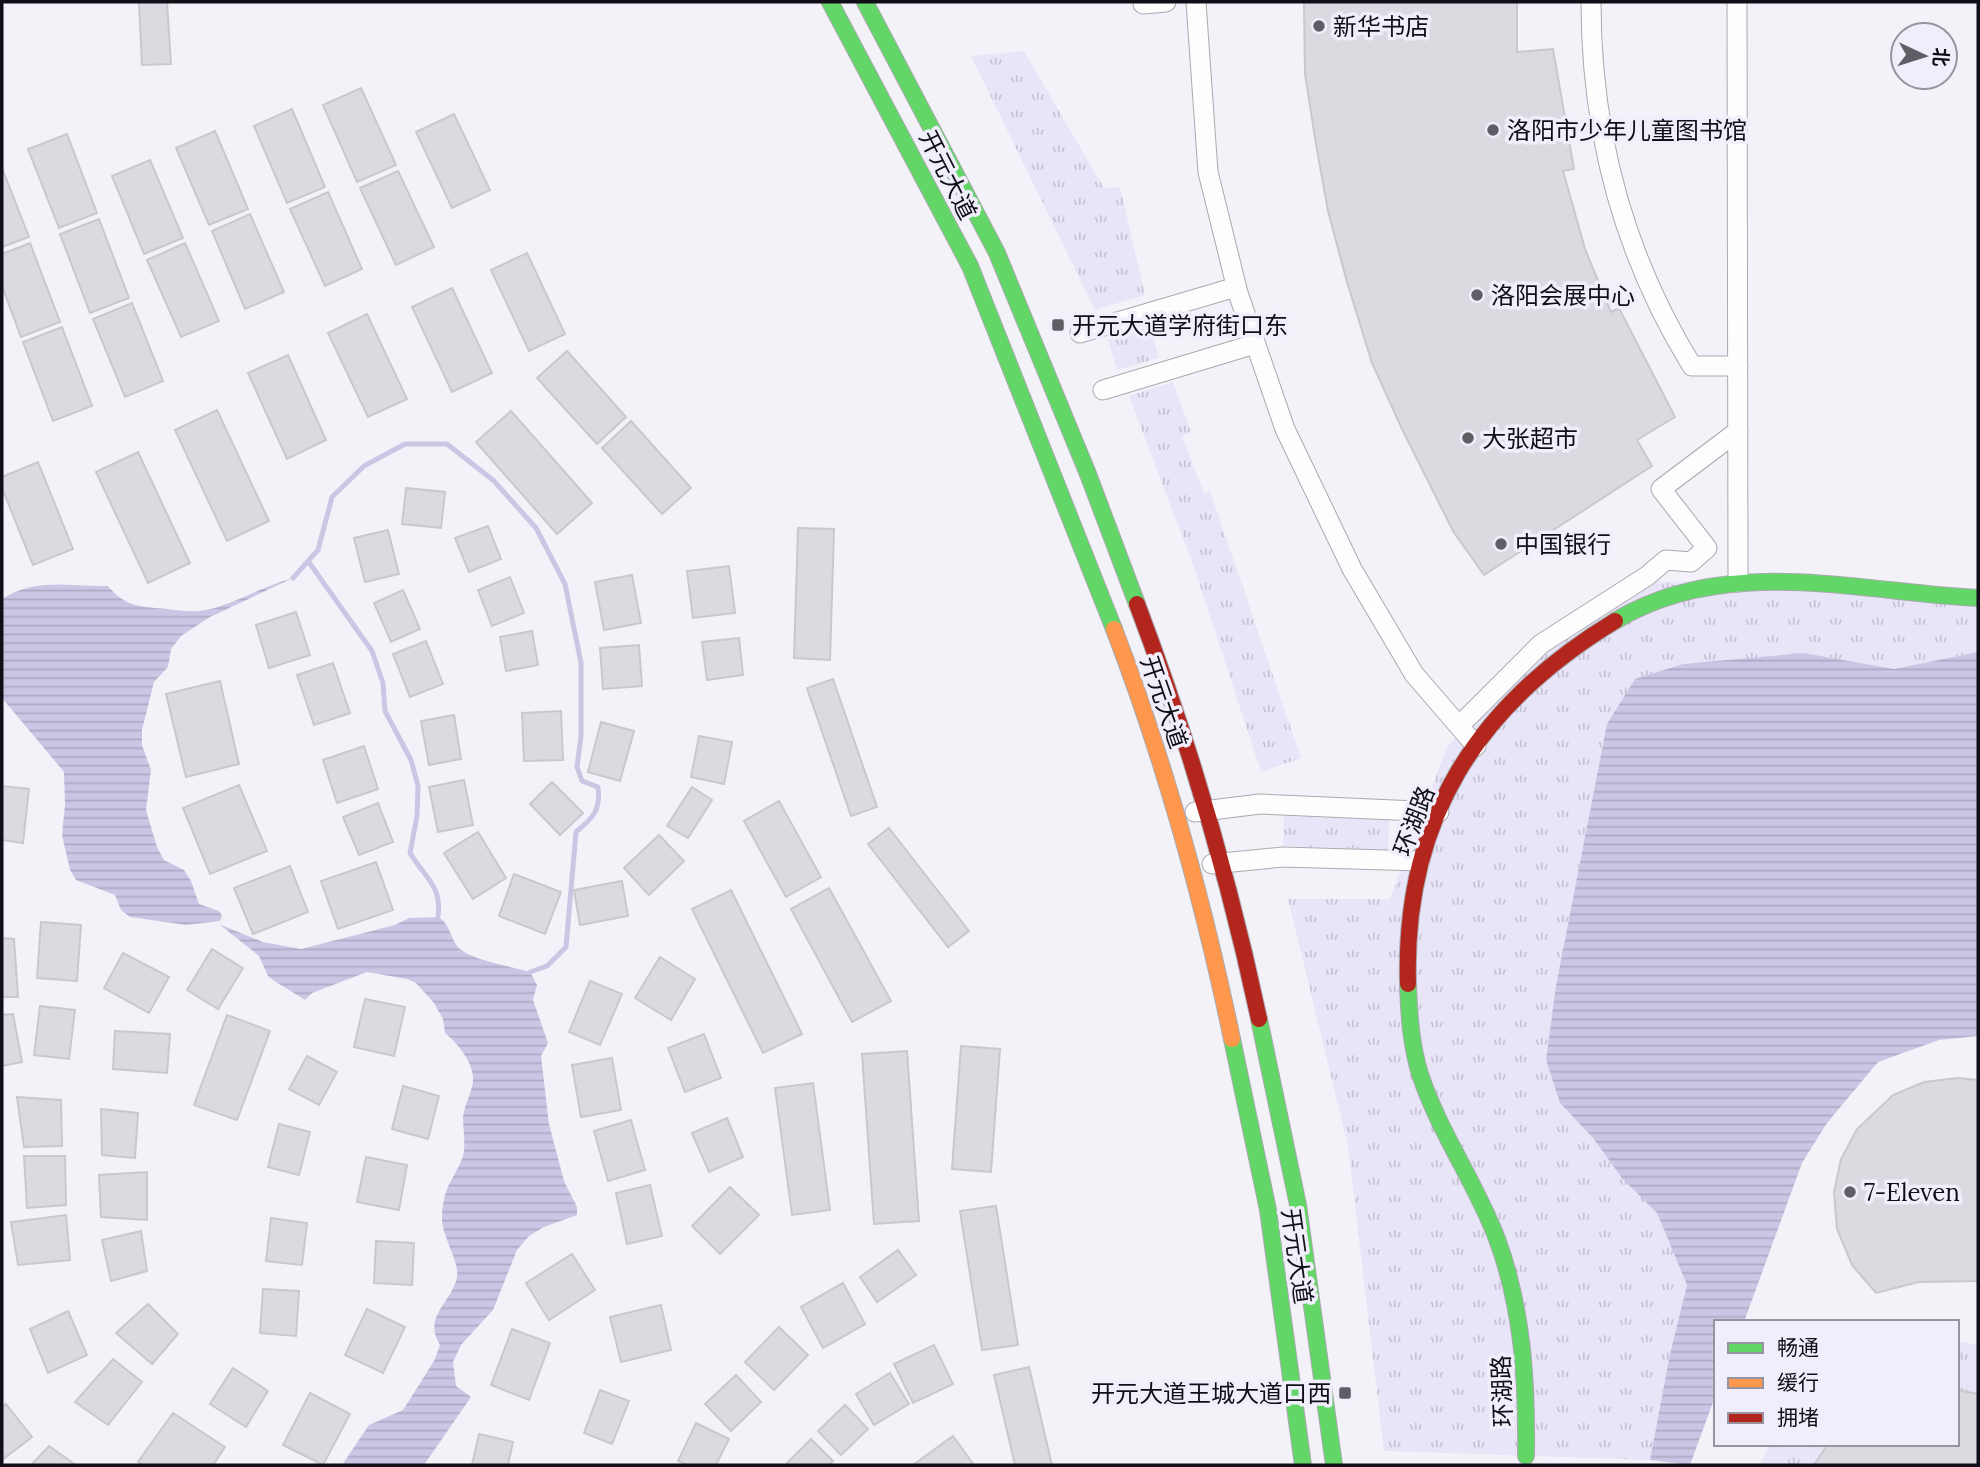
<svg xmlns="http://www.w3.org/2000/svg" width="1980" height="1467" font-family="Lora,'Noto Sans SC',serif">
<style>
.grass{fill:url(#grass-tufts)}
.water{fill:url(#water-rules)}
.lines{fill:none;stroke-linecap:round;stroke-linejoin:round}
.stream{stroke:#ccc6e5;stroke-width:5}
.building{fill:#dcdae1;stroke:#c9c8cf;stroke-width:2}
.street-casing{stroke:#aaa9af;stroke-width:21}
.fast-casing{stroke:#aaa9af;stroke-width:18}
.slow-casing{stroke:#aaa9af;stroke-width:18}
.jam-casing{stroke:#aaa9af;stroke-width:18}
.street{stroke:#fdfdfe;stroke-width:19}
.fast{stroke:#63d668;stroke-width:16}
.slow{stroke:#ff974d;stroke-width:16}
.jam{stroke:#b3261e;stroke-width:16}
.poi-dot{fill:#5f5e65;stroke:#f1eefc;stroke-width:2.5}
.labels{text-anchor:middle;dominant-baseline:central;stroke-width:7;stroke-linejoin:round;paint-order:stroke}
.poi-label{font-size:24px;fill:#100e16;stroke:#f1eefc;text-anchor:start}
.street-label{font-size:24px;fill:#100e16;stroke:#f1eefc}
</style>
<defs>
<pattern id="grass-tufts" width="24" height="20" patternUnits="userSpaceOnUse" patternTransform="scale(1.75)"><rect width="24" height="20" fill="#e8e5f9"/><path d="M3 7l-1-3M5 7V3M7 7l1-3M15 17l-1-3M17 17v-4M19 17l1-3" fill="none" stroke="#c6c3d5"/></pattern>
<pattern id="water-rules" width="6" height="5" patternUnits="userSpaceOnUse" patternTransform="scale(1.75)"><rect width="6" height="5" fill="#ccc6e5"/><path d="M0 2.5h6" fill="none" stroke="#aea9c4"/></pattern>
</defs>
<rect width="100%" height="100%" fill="#f3f2f8"/>
<path class="grass" d="M 1024,51 L 1104,188 L 1120,187 L 1145,295 L 1095,310 L 971,56 Z
M 1150,326 L 1159,358 L 1117,370 L 1108,339 Z
M 1173,382 L 1191,432 L 1182,436 L 1204,493 L 1210,491 L 1301,758 L 1261,772 L 1195,570 L 1129,396 Z
M 1736,581 L 1978,591 L 1978,652 L 1894,669 L 1804,653 L 1560,1103 L 1593,1138 L 1623,1178 L 1657,1213 L 1687,1285 L 1670,1354 L 1650,1460 L 1384,1451 L 1348,1146 L 1288,899 L 1390,899 L 1447,747 L 1545,647 L 1649,582 Z
M 1284,816 L 1389,820 L 1388,850 L 1283,846 Z
M 1957,1341 L 1978,1345 L 1978,1394 L 1957,1390 Z
M 1770,1444 L 1828,1444 L 1814,1465 L 1759,1465 Z"/>
<path class="water" d="M 293,578 L 210,617 L 181,636 L 171,649 L 168,667 L 154,682 L 142,730 L 142,745 L 151,770 L 146,810 L 157,847 L 164,860 L 184,870 L 191,881 L 199,904 L 219,911 L 222,916 L 220,921 L 186,925 L 130,917 L 121,910 L 115,895 L 76,880 L 70,870 L 62,835 L 65,805 L 64,772 L 2,698 L 2,599 C 36,577 70,587 108,586 C 122,603 134,606 155,608 C 170,609 185,612 200,611 C 230,607 262,586 293,578 Z
M 1978,652 L 1978,1036 L 1939,1040 L 1878,1062 L 1827,1123 L 1802,1163 L 1744,1322 L 1716,1322 L 1716,1394 L 1690,1465 L 1650,1460 L 1670,1354 L 1687,1285 L 1657,1213 L 1622,1178 L 1593,1138 L 1560,1103 L 1546,1060 L 1556,986 L 1607,724 L 1635,679 L 1683,664 L 1804,653 L 1894,669 Z
M 438,917 C 451,924 450,940 460,949 C 474,961 511,966 530,972 L 537,985 L 533,1000 L 548,1043 L 541,1056 L 549,1124 L 564,1181 L 577,1207 L 577,1215 L 544,1227 L 529,1236 L 517,1250 L 493,1310 L 461,1345 L 453,1362 L 456,1386 L 471,1397 L 424,1465 L 342,1465 L 369,1425 L 403,1410 L 434,1361 L 440,1345 C 422,1316 452,1303 457,1277 C 460,1261 441,1237 442,1216 C 444,1183 454,1181 463,1156 C 466,1145 463,1129 463,1118 C 464,1107 469,1098 472,1087 C 478,1067 459,1045 445,1033 L 443,1019 L 434,1003 L 416,983 L 407,979 L 367,972 L 312,993 L 305,1000 L 276,982 L 268,976 L 259,956 L 219,924 L 263,942 L 301,949 L 395,925 L 409,918 Z"/>
<g class="lines">
<path class="stream" d="M 308,561 L 372,651 L 383,683 L 385,711 L 411,760 L 418,786 L 417,816 L 410,853 C 425,878 442,885 438,917
M 293,578 L 318,550 L 332,497 L 364,466 L 405,444 L 447,444 L 494,481 L 536,528 L 565,584 L 581,663 L 581,736 L 577,767 L 582,781 L 598,787 C 601,810 593,818 576,832 L 566,947 L 547,966 L 530,972"/>
</g>
<path class="building" d="M 139,2 L 167,2 L 171,64 L 142,65 Z
M 1304,2 L 1517,2 L 1517,52 L 1553,49 L 1574,169 L 1563,171 L 1585,249 L 1611,312 L 1619,308 L 1675,417 L 1637,440 L 1652,466 L 1484,575 L 1453,531 L 1402,429 L 1372,363 L 1347,282 L 1328,211 L 1316,144 L 1305,74 Z
M 361,88 L 396,165 L 357,182 L 323,105 Z
M 292,109 L 325,187 L 287,203 L 254,126 Z
M 454,114 L 490,190 L 452,208 L 416,132 Z
M 215,131 L 248,209 L 209,225 L 176,148 Z
M 67,134 L 97,213 L 59,228 L 28,149 Z
M 150,160 L 183,238 L 144,254 L 112,176 Z
M 2,168 L 29,237 L 2,247 Z
M 398,171 L 434,247 L 396,265 L 360,188 Z
M 328,192 L 362,269 L 325,286 L 290,209 Z
M 250,214 L 284,292 L 245,309 L 212,231 Z
M 99,219 L 129,298 L 90,313 L 60,234 Z
M 30,243 L 60,322 L 21,337 L 2,286 L 2,254 Z
M 185,243 L 219,321 L 181,337 L 147,260 Z
M 527,253 L 565,334 L 529,351 L 491,270 Z
M 452,288 L 492,373 L 452,392 L 412,307 Z
M 132,303 L 163,381 L 125,397 L 93,319 Z
M 367,314 L 407,399 L 368,417 L 328,333 Z
M 62,327 L 92,406 L 53,421 L 23,342 Z
M 567,351 L 626,417 L 597,444 L 537,378 Z
M 288,355 L 326,440 L 287,459 L 248,373 Z
M 217,410 L 269,521 L 227,541 L 175,430 Z
M 511,411 L 592,503 L 557,534 L 476,442 Z
M 631,421 L 691,488 L 662,514 L 602,448 Z
M 138,452 L 190,563 L 148,583 L 96,472 Z
M 38,462 L 73,549 L 33,565 L 2,488 L 2,477 Z
M 406,488 L 445,492 L 441,528 L 402,524 Z
M 488,526 L 501,559 L 469,572 L 455,538 Z
M 798,528 L 834,529 L 830,660 L 794,658 Z
M 388,530 L 399,574 L 365,582 L 354,538 Z
M 729,566 L 735,613 L 693,618 L 687,571 Z
M 632,575 L 641,623 L 604,630 L 595,582 Z
M 510,577 L 524,613 L 492,626 L 478,590 Z
M 403,590 L 420,629 L 391,642 L 374,603 Z
M 296,612 L 310,655 L 269,668 L 256,625 Z
M 532,631 L 538,665 L 506,671 L 500,637 Z
M 739,638 L 743,675 L 707,680 L 702,642 Z
M 426,641 L 443,684 L 410,697 L 393,654 Z
M 639,645 L 642,686 L 603,689 L 600,648 Z
M 333,663 L 350,713 L 314,725 L 297,675 Z
M 833,679 L 877,807 L 851,816 L 807,688 Z
M 220,681 L 239,764 L 186,777 L 166,694 Z
M 561,711 L 563,760 L 524,761 L 522,713 Z
M 454,715 L 461,759 L 429,765 L 421,721 Z
M 601,722 L 634,731 L 620,781 L 588,772 Z
M 699,736 L 732,742 L 724,784 L 691,777 Z
M 364,746 L 378,789 L 337,803 L 323,760 Z
M 464,780 L 473,825 L 438,832 L 429,787 Z
M 552,782 L 583,813 L 560,835 L 530,804 Z
M 239,785 L 267,851 L 210,874 L 183,808 Z
M 2,786 L 29,789 L 23,843 L 2,840 Z
M 692,787 L 712,800 L 688,838 L 667,826 Z
M 779,801 L 821,877 L 786,897 L 744,821 Z
M 378,803 L 393,842 L 359,855 L 343,817 Z
M 889,828 L 969,931 L 948,947 L 868,844 Z
M 478,832 L 506,878 L 473,899 L 444,853 Z
M 659,835 L 684,861 L 649,895 L 624,868 Z
M 376,862 L 393,910 L 338,929 L 321,881 Z
M 290,866 L 308,912 L 253,934 L 234,888 Z
M 514,874 L 561,892 L 545,934 L 499,916 Z
M 622,881 L 628,916 L 580,925 L 574,890 Z
M 829,888 L 891,1001 L 852,1022 L 791,909 Z
M 731,890 L 802,1034 L 763,1053 L 692,909 Z
M 41,922 L 81,925 L 77,981 L 37,978 Z
M 2,938 L 14,939 L 18,997 L 2,997 Z
M 212,949 L 243,968 L 218,1009 L 187,990 Z
M 123,953 L 169,977 L 149,1013 L 104,988 Z
M 660,957 L 695,979 L 671,1020 L 635,998 Z
M 590,981 L 622,994 L 600,1045 L 569,1032 Z
M 365,999 L 405,1007 L 394,1056 L 354,1047 Z
M 40,1006 L 75,1010 L 69,1059 L 34,1055 Z
M 13,1014 L 22,1062 L 2,1066 L 2,1015 Z
M 227,1015 L 270,1031 L 237,1120 L 194,1105 Z
M 115,1031 L 170,1034 L 167,1073 L 113,1069 Z
M 704,1034 L 721,1078 L 685,1092 L 668,1048 Z
M 961,1046 L 1000,1049 L 991,1172 L 952,1169 Z
M 907,1051 L 919,1221 L 874,1224 L 862,1054 Z
M 307,1056 L 337,1072 L 319,1105 L 289,1089 Z
M 612,1058 L 621,1110 L 581,1117 L 572,1065 Z
M 1958,1078 L 1978,1080 L 1978,1281 L 1919,1282 L 1876,1293 L 1852,1265 L 1837,1229 L 1834,1192 L 1841,1159 L 1857,1129 L 1893,1095 L 1924,1082 Z
M 813,1083 L 830,1210 L 792,1215 L 775,1088 Z
M 403,1086 L 439,1096 L 428,1139 L 392,1129 Z
M 17,1097 L 61,1100 L 62,1146 L 24,1147 Z
M 101,1109 L 138,1113 L 135,1158 L 102,1155 Z
M 727,1118 L 743,1157 L 709,1172 L 692,1133 Z
M 631,1120 L 645,1170 L 608,1181 L 594,1131 Z
M 279,1124 L 310,1132 L 299,1175 L 268,1167 Z
M 24,1156 L 65,1156 L 66,1205 L 27,1208 Z
M 366,1157 L 407,1165 L 399,1210 L 357,1202 Z
M 147,1172 L 147,1220 L 101,1217 L 99,1175 Z
M 650,1185 L 662,1236 L 627,1244 L 616,1193 Z
M 730,1187 L 759,1215 L 720,1254 L 692,1226 Z
M 996,1206 L 1018,1345 L 982,1350 L 960,1211 Z
M 66,1215 L 70,1260 L 18,1265 L 11,1222 Z
M 271,1218 L 307,1223 L 302,1265 L 266,1261 Z
M 141,1231 L 147,1271 L 111,1281 L 102,1240 Z
M 376,1241 L 414,1243 L 412,1285 L 374,1283 Z
M 898,1250 L 916,1275 L 877,1302 L 860,1277 Z
M 572,1254 L 595,1290 L 549,1320 L 526,1283 Z
M 843,1283 L 865,1324 L 823,1348 L 801,1307 Z
M 263,1289 L 299,1291 L 296,1336 L 260,1333 Z
M 148,1304 L 178,1334 L 152,1364 L 116,1333 Z
M 661,1305 L 671,1350 L 621,1362 L 610,1317 Z
M 367,1309 L 405,1327 L 383,1373 L 345,1355 Z
M 68,1311 L 87,1355 L 48,1373 L 30,1329 Z
M 779,1327 L 808,1355 L 774,1390 L 745,1362 Z
M 512,1329 L 550,1343 L 529,1400 L 491,1385 Z
M 934,1345 L 953,1384 L 913,1403 L 894,1364 Z
M 113,1359 L 142,1382 L 108,1425 L 75,1402 Z
M 1029,1367 L 1052,1465 L 1015,1465 L 994,1375 Z
M 233,1368 L 268,1391 L 246,1427 L 210,1404 Z
M 890,1373 L 909,1404 L 874,1425 L 856,1394 Z
M 736,1375 L 761,1402 L 731,1431 L 705,1404 Z
M 600,1390 L 629,1401 L 612,1444 L 584,1433 Z
M 1957,1390 L 1978,1394 L 1978,1465 L 1814,1465 L 1828,1444 L 1957,1444 Z
M 310,1393 L 350,1414 L 323,1465 L 283,1445 Z
M 6,1404 L 32,1437 L 2,1460 L 2,1407 Z
M 845,1405 L 868,1429 L 841,1455 L 818,1431 Z
M 173,1413 L 225,1447 L 213,1465 L 144,1465 L 138,1462 Z
M 696,1423 L 729,1439 L 716,1465 L 687,1465 L 678,1461 Z
M 479,1434 L 513,1442 L 508,1465 L 472,1465 Z
M 953,1436 L 974,1465 L 913,1465 Z
M 811,1439 L 833,1461 L 829,1465 L 785,1465 Z
M 49,1446 L 76,1465 L 31,1465 Z"/>
<g class="lines">
<g class="street-casing">
<path id="street" d="M 1196,2 L 1208,172 L 1238,293 L 1285,429 L 1352,569 L 1414,674 L 1476,746
M 1591,2 C 1591,133 1623,254 1692,366 L 1738,366
M 1737,2 L 1738,582
M 1143,4 L 1166,2
M 1080,333 L 1236,287
M 1103,390 L 1255,344
M 1459,726 L 1541,644 L 1647,576 L 1666,560 L 1691,562 L 1707,548 L 1661,489 L 1738,431
M 1195,812 L 1260,804 L 1439,812
M 1212,864 L 1283,857 L 1420,861"/>
</g>
<g class="fast-casing">
<path id="fast" d="M 830,2 L 970,266 L 1114,629
M 865,2 L 997,253 L 1088,474 L 1137,604
M 1615,621 C 1725,554 1859,592 1978,598
M 1408,984 C 1409,1015 1411,1045 1420,1074 C 1439,1132 1476,1183 1497,1239 C 1523,1309 1527,1383 1526,1456
M 1259,1019 L 1298,1205 L 1334,1465
M 1232,1039 L 1268,1210 L 1303,1465"/>
</g>
<g class="slow-casing">
<path id="slow" d="M 1114,629 C 1165,762 1203,900 1232,1039"/>
</g>
<g class="jam-casing">
<path id="jam" d="M 1137,604 C 1188,739 1229,878 1259,1019
M 1408,984 C 1403,819 1477,705 1615,621"/>
</g>
<use href="#street" class="street"/>
<use href="#fast" class="fast"/>
<use href="#slow" class="slow"/>
<use href="#jam" class="jam"/>
</g>
<g class="poi-dot">
<circle cx="1319" cy="26" r="7"/>
<circle cx="1493" cy="130" r="7"/>
<circle cx="1477" cy="295" r="7"/>
<rect x="1051" y="318" width="14" height="14" rx="3.5"/>
<circle cx="1468" cy="438" r="7"/>
<circle cx="1501" cy="544" r="7"/>
<circle cx="1850" cy="1192" r="7"/>
<rect x="1338" y="1386" width="14" height="14" rx="3.5"/>
</g>
<g class="labels">
<g class="poi-label">
<text x="1333" y="26">新华书店</text>
<text x="1507" y="130">洛阳市少年儿童图书馆</text>
<text x="1491" y="295">洛阳会展中心</text>
<text x="1072" y="325">开元大道学府街口东</text>
<text x="1482" y="438">大张超市</text>
<text x="1515" y="544">中国银行</text>
<text x="1864" y="1192">7-Eleven</text>
<text x="1331" y="1393" text-anchor="end">开元大道王城大道口西</text>
</g>
<g class="street-label">
<text transform="translate(948 175) rotate(63)">开元大道</text>
<text transform="translate(1164 702) rotate(71)">开元大道</text>
<text transform="translate(1414 821) rotate(-69)">环湖路</text>
<text transform="translate(1297 1256) rotate(82)">开元大道</text>
<text transform="translate(1502 1391) rotate(-92)">环湖路</text>
</g>
</g>
<rect width="1980" height="1467" fill="none" stroke="#100e16" stroke-width="7"/>
<rect x="1714" y="1320" width="245" height="126" fill="#f1eefc" stroke="#9794a0" stroke-width="2"/>
<rect x="1728" y="1343" width="35" height="10" fill="#63d668" stroke="#9794a0" stroke-width="2"/>
<text x="1777" y="1355" font-size="21" fill="#100e16">畅通</text>
<rect x="1728" y="1378" width="35" height="10" fill="#ff974d" stroke="#9794a0" stroke-width="2"/>
<text x="1777" y="1390" font-size="21" fill="#100e16">缓行</text>
<rect x="1728" y="1413" width="35" height="10" fill="#b3261e" stroke="#9794a0" stroke-width="2"/>
<text x="1777" y="1425" font-size="21" fill="#100e16">拥堵</text>
<g transform="translate(1924 56) rotate(94)"><circle r="33" fill="#f1eefc" stroke="#9794a0" stroke-width="2"/>
<path d="M0-5L12 26L0 18L-12 26Z" fill="#5f5e65"/>
<text y="-10" font-size="19" font-weight="bold" text-anchor="middle" fill="#100e16">北</text>
</g>
</svg>
